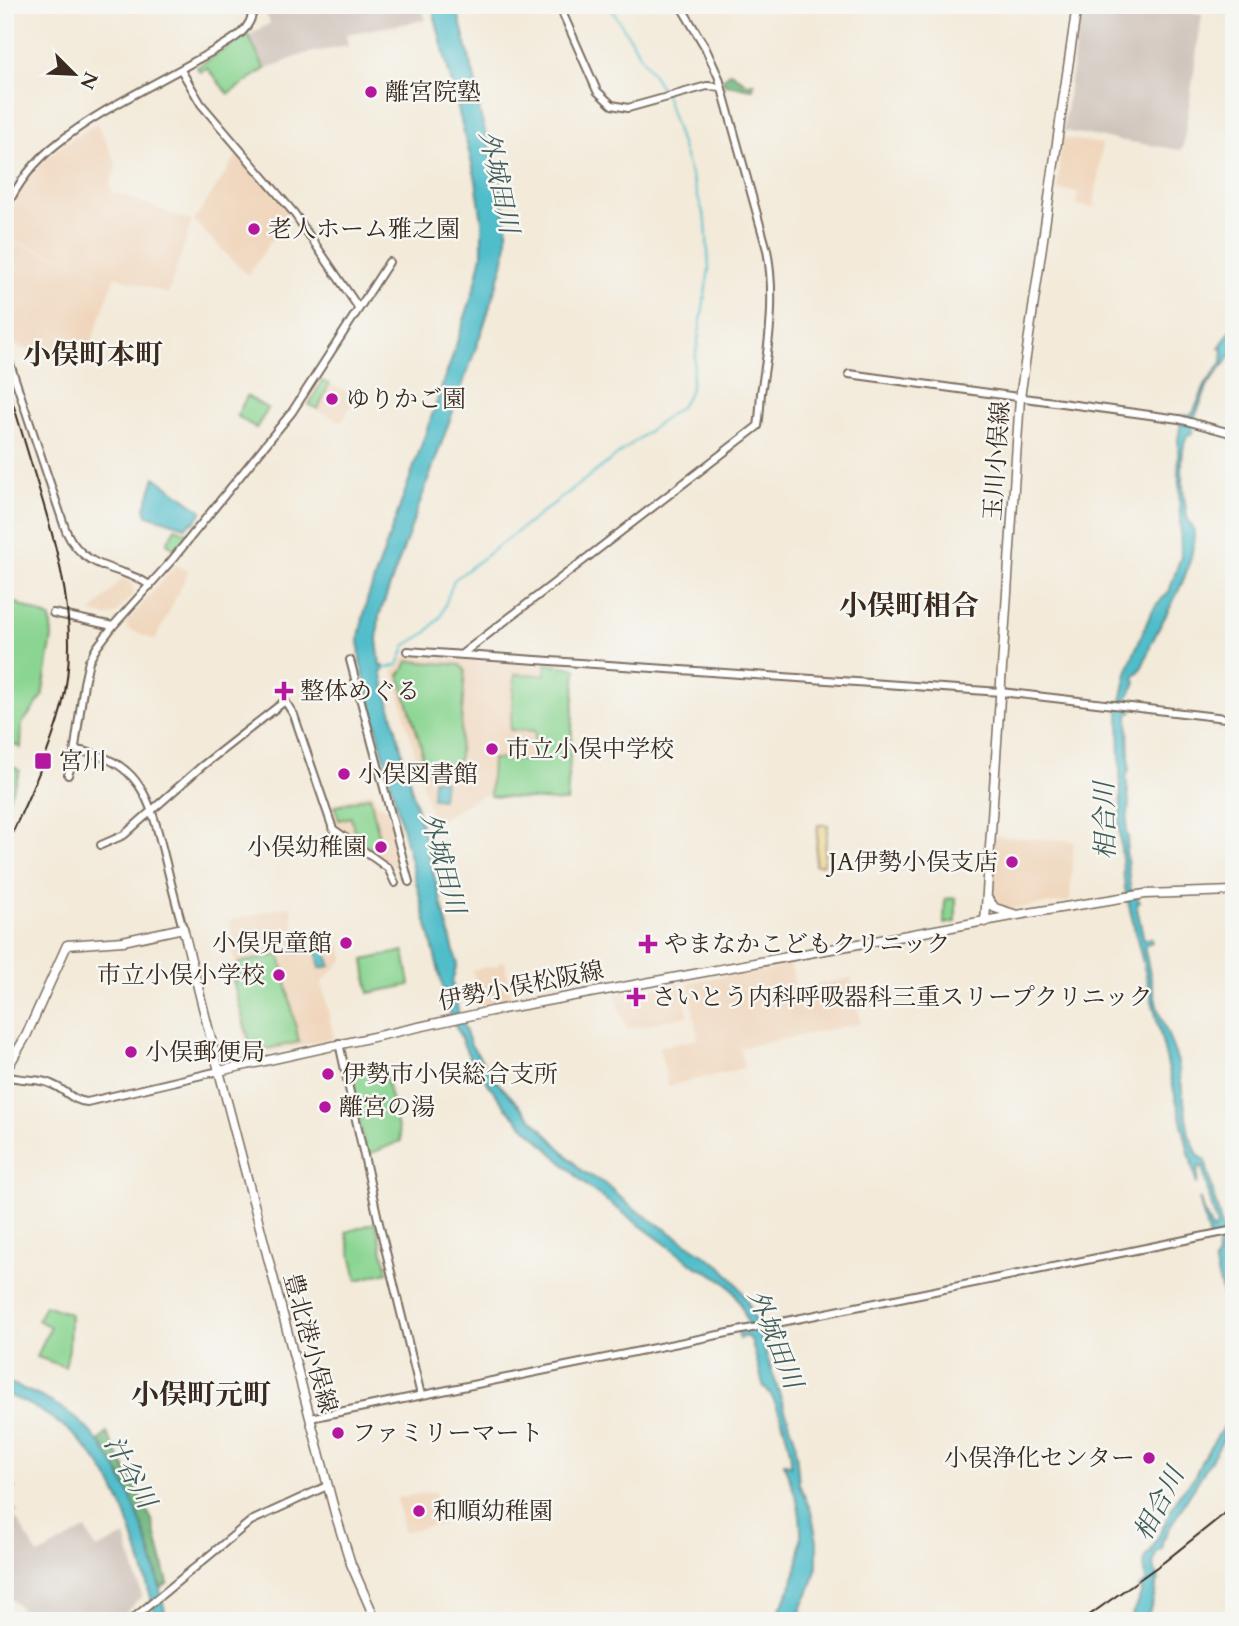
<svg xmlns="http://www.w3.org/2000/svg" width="1239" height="1626" font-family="Cardo,'Noto Serif JP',serif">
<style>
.built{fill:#f0d6bc}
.industrial{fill:#cec2b9}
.green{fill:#8bd592;stroke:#638058;stroke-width:2}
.forest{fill:#70b67c;stroke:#56704d;stroke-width:2}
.sand{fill:#eeda9e;stroke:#94825e;stroke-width:2}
.water{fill:#50bdca;stroke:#467474;stroke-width:2}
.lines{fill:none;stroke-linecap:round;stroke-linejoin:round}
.stream{stroke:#50bdca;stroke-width:2}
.minor-casing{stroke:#7b6d5f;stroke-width:10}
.major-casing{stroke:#7b6d5f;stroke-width:11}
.minor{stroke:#fff;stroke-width:6}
.major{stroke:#fff;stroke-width:8}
.rail{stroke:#3b2a1e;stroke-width:2}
.poi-dot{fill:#b5179e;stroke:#f6f6f2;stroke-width:2.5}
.labels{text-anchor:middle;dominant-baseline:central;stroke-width:5;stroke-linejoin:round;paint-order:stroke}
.poi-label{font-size:24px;fill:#3b2a1e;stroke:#f6f6f2;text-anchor:start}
.street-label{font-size:24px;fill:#3b2a1e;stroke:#f6f6f2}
.water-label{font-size:26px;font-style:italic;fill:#425d5a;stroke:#f6f6f2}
.quarter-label{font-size:28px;font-weight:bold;fill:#3b2a1e;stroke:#f6f6f2}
</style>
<rect width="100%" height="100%" fill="#f6f6f2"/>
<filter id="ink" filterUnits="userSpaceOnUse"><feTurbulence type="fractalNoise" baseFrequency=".0143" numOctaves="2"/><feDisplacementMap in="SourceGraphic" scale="14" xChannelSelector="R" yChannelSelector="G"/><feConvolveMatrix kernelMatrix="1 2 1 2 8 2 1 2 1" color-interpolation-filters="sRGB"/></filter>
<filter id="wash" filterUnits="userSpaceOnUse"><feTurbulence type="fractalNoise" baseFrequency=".00686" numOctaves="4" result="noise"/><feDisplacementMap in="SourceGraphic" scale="28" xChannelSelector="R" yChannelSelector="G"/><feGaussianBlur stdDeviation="1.57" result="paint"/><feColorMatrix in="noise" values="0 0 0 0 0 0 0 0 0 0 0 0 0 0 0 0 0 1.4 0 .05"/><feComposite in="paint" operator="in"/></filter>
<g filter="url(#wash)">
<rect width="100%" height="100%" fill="#f3ead9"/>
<path class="built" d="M 97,123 L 117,165 L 110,185 L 113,192 L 192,221 L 168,294 L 115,276 L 82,369 L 7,342 L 5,240 L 106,273 L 5,238 L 5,216 L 24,182 L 45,159 L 64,144 Z
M 1062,138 L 1102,144 L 1094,208 L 1076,205 L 1078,192 L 1057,190 Z
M 237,155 L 241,155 L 288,211 L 287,216 L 248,276 L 194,221 Z
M 321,379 L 356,396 L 342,422 L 305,405 Z
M 176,565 L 189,571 L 155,640 L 127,629 L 126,623 Z
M 122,579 L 132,582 L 134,593 L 115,615 L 107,616 L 91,613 Z
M 404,656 L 575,667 L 576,668 L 567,802 L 484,795 L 433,823 L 393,670 L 400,666 Z
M 373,791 L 377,805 L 382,804 L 383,808 L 387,807 L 403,871 L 393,866 L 338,828 L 330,805 Z
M 994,836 L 1074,841 L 1070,901 L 1009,909 L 995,902 L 993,894 L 990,893 Z
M 291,905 L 295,934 L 303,933 L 306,948 L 328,945 L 329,947 L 340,943 L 344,959 L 322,982 L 334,1038 L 250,1057 L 228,968 L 235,966 L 232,947 L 235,946 L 229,921 Z
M 499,961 L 505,962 L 511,1000 L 483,1007 L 472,970 L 499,965 Z
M 790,962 L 796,989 L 851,978 L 861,1023 L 740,1048 L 744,1068 L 668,1086 L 659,1047 L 698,1039 L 688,982 L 759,970 L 763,972 Z
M 682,983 L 688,1016 L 653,1023 L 652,1019 L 652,1024 L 626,1029 L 615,994 Z
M 435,1491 L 442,1524 L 403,1532 L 397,1498 Z"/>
<path class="industrial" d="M 294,5 L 421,5 L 426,20 L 346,34 L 348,46 L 304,54 L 266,69 L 250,35 L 270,23 L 266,14 Z
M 1081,5 L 1151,5 L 1202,14 L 1183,148 L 1180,150 L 1063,131 Z
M 5,1477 L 17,1487 L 8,1496 L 18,1512 L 5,1522 Z
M 16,1518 L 38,1555 L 86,1529 L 96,1549 L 125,1536 L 142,1596 L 125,1613 L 111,1621 L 32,1621 L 5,1592 L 5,1528 Z"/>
<path class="green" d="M 248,35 L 265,69 L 228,94 L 207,68 L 200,72 L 197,67 Z
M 322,381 L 329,384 L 318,409 L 309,405 Z
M 247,396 L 268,409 L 256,428 L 237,416 Z
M 175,528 L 190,534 L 176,550 L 167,543 Z
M 5,598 L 50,618 L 52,637 L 42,697 L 22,724 L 21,748 L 5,739 Z
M 408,661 L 460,665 L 465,671 L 458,769 L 423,769 L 421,746 L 399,675 L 405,668 Z
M 546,664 L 576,668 L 567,802 L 490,796 L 492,759 L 533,761 L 535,731 L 510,730 L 515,674 L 545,675 Z
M 5,761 L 20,771 L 5,807 Z
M 370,796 L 381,846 L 372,849 L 357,838 L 359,834 L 354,831 L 351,817 L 339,820 L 335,807 Z
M 956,898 L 956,922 L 944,924 L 945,899 Z
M 404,951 L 410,985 L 369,993 L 364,960 Z
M 280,955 L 299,1042 L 261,1050 L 250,1044 L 233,981 L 240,978 L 238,963 Z
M 383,1065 L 401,1141 L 367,1155 L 347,1073 Z
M 374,1223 L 376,1224 L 388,1272 L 357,1280 L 346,1232 Z
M 45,1305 L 70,1314 L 69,1349 L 65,1367 L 37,1357 L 50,1327 L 38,1320 Z"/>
<path class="forest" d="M 731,72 L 747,84 L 754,83 L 753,89 L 726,85 L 723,82 L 724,78 Z
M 107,1433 L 152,1520 L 168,1583 L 161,1588 C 145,1531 133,1491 99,1441 Z"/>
<path class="sand" d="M 818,825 L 828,825 L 823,865 L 815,865 Z"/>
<path class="water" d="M 432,5 L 456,5 L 476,84 L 480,114 L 499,179 L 507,226 L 507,243 L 503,265 L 483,328 L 379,616 L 377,640 L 380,666 L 384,666 L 384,670 L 381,672 L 457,963 L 452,982 L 458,1011 L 471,1045 L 497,1082 L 582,1171 L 607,1185 L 629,1205 L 721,1266 L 736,1283 L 744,1295 L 751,1309 L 795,1440 L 799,1484 L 811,1511 L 817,1541 L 817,1566 L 812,1584 L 796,1621 L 771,1621 C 795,1592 807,1542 798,1505 C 795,1491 788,1477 784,1463 L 787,1463 L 791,1466 C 792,1450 778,1396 764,1388 L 751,1339 L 744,1336 L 740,1339 L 738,1333 L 748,1324 C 738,1292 729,1279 697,1267 L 588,1187 L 521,1123 L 504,1105 L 470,1059 L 449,1011 L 360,662 L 359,637 L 367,600 L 451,361 L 475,286 L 482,255 L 482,221 L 476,180 Z
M 1234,326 L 1234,351 L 1208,385 L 1195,417 L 1192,434 L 1187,436 C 1178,454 1183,496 1187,516 C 1188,523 1195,527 1194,535 C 1193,574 1167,610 1151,644 C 1146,656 1144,668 1134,677 L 1136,683 L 1127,699 L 1132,712 L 1128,715 L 1129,769 L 1126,778 L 1129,802 L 1126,832 L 1128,837 L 1126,851 L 1130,887 L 1140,902 L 1136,904 L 1144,940 L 1151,938 L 1152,942 L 1145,945 L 1145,951 L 1157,1006 L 1178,1062 L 1189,1135 L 1198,1155 L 1205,1160 L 1226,1244 L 1223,1250 L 1226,1265 L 1224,1269 L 1227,1273 C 1224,1284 1229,1291 1232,1301 C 1235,1315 1234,1333 1234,1348 L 1231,1328 L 1214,1261 L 1217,1259 L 1218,1241 L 1209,1239 L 1199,1198 L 1212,1230 L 1217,1227 L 1202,1166 L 1198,1167 L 1197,1185 L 1125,889 L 1119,827 L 1121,811 L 1119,710 L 1129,665 L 1151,613 L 1157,604 L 1169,592 L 1181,556 L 1178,440 L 1182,415 L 1189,416 L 1193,413 L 1205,386 L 1222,362 L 1223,349 L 1219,348 Z
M 155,477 L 202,511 L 194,523 L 191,522 L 186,527 L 147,515 L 145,508 Z
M 433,779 L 444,780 L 442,799 L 432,798 Z
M 326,947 L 330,966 L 320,968 L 316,949 Z
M 5,1381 C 28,1391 51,1400 72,1415 C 129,1459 153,1553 167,1621 L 157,1621 C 129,1518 116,1437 5,1394 Z
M 1234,1405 L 1234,1421 L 1229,1430 L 1169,1529 L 1162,1542 L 1162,1549 L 1156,1553 L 1153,1565 L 1159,1580 L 1156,1583 C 1156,1596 1151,1608 1145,1621 L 1129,1621 L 1143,1590 L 1139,1588 L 1146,1582 L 1144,1562 L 1146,1555 L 1150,1553 L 1179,1495 L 1194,1478 L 1202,1460 L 1227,1421 Z"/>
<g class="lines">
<path class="stream" d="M 383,669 L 398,665 L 406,645 L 426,633 L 441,616 L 454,580 L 680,407 L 690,392 L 709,269 L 706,222 L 665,94 L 609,5"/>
</g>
</g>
<g filter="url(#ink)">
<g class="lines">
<g class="minor-casing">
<path id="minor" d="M 559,5 L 597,91 L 612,105 L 628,108 L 707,86 L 721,87
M 181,70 L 201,104 L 294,213 L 358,307
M 5,210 C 17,184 36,160 58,143 C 99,110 150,87 195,61 C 210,52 227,45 241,33 C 249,26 253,16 254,5
M 5,349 L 66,531 C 78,558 98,565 124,573 C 134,577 143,579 150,586
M 849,374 L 1179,419 L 1234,434
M 53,613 L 113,626
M 407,651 L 1001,692 L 1234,719
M 462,654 L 758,426 C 760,415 760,404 761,393 C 769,344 776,299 767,250 L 719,78 L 705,47 L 680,5
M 350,660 L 409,882
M 75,750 C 140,759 150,799 164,855 C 170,879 176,904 183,928
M 68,775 L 73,761 L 84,683 L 89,661 L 97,647 L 113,626 L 172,560 L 292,412 L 389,262
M 101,845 L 124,835 L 202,766 L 285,701 L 294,715 L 333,829 L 388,868 L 395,883
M 339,1043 L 378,1219 L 421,1395
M 5,1075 C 19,1082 37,1077 51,1084 C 65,1089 72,1101 87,1102 L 219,1071
M 310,1418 L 1234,1230
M 5,1613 L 13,1621
M 130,1621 L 251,1521 L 327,1486"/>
</g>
<g class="major-casing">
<path id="major" d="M 987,898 L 995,908 L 1014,914
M 985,922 L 1020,398 L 1077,5
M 219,1071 L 335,1513 L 351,1564 L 376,1621
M 5,1072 L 26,1036 L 67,945 L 123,941 L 183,928 L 219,1071 L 491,1011 L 1023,914 L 1145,894 L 1234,891"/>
</g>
<use href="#minor" class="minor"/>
<use href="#major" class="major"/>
<path class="rail" d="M 5,379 C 15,408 23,437 32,466 C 56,545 82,623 62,706 C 49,755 26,803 5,849
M 1081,1621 L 1164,1562 L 1234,1506"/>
</g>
</g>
<g class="poi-dot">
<circle cx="371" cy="92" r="7"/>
<circle cx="254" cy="229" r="7"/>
<circle cx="332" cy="399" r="7"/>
<path d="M280.5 680.5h7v7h7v7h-7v7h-7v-7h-7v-7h7z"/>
<circle cx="492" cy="749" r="7"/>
<rect x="34" y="752" width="18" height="18" rx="3.5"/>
<circle cx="344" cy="774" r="7"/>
<circle cx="381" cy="847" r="7"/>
<circle cx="1012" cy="862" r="7"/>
<circle cx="346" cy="943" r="7"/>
<path d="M644.5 933.5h7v7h7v7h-7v7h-7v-7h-7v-7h7z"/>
<circle cx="279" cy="975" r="7"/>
<path d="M632.5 986.5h7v7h7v7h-7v7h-7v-7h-7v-7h7z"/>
<circle cx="131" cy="1052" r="7"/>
<circle cx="328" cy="1074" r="7"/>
<circle cx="325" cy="1107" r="7"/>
<circle cx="338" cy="1433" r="7"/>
<circle cx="1149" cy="1458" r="7"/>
<circle cx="419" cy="1511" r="7"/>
</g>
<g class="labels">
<g class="poi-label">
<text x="385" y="92">離宮院塾</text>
<text x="268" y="229">老人ホーム雅之園</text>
<text x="346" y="399">ゆりかご園</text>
<text x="300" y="691">整体めぐる</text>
<text x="506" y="749">市立小俣中学校</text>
<text x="59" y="761">宮川</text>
<text x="358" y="774">小俣図書館</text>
<text x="367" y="847" text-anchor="end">小俣幼稚園</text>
<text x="998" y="862" text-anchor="end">JA伊勢小俣支店</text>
<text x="332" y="943" text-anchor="end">小俣児童館</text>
<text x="664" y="944">やまなかこどもクリニック</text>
<text x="265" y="975" text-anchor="end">市立小俣小学校</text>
<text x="652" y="997">さいとう内科呼吸器科三重スリープクリニック</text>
<text x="145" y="1052">小俣郵便局</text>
<text x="342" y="1074">伊勢市小俣総合支所</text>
<text x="339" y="1107">離宮の湯</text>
<text x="352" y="1433">ファミリーマート</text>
<text x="1135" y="1458" text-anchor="end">小俣浄化センター</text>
<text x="433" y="1511">和順幼稚園</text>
</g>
<g class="street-label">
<text transform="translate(997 461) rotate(-86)">玉川小俣線</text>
<text transform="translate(521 986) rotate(-11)">伊勢小俣松阪線</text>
<text transform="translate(310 1343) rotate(75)">豊北港小俣線</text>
</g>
<g class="water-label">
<text transform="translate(499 182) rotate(78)">外城田川</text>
<text transform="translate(1105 821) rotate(-91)">相合川</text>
<text transform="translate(443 863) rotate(75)">外城田川</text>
<text transform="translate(775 1339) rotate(68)">外城田川</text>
<text transform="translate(130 1472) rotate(61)">汁谷川</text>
<text transform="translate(1159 1504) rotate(-63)">相合川</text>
</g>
<g class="quarter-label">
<text x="93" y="355">小俣町本町</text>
<text x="909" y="606">小俣町相合</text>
<text x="201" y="1395">小俣町元町</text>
</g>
</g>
<rect width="1239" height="1626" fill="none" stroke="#f6f6f2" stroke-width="28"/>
<g transform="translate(74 74) rotate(114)" stroke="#f6f6f2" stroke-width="5" paint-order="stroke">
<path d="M0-5L12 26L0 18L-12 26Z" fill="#3b2a1e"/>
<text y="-10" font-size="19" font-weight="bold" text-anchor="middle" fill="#3b2a1e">N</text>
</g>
</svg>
